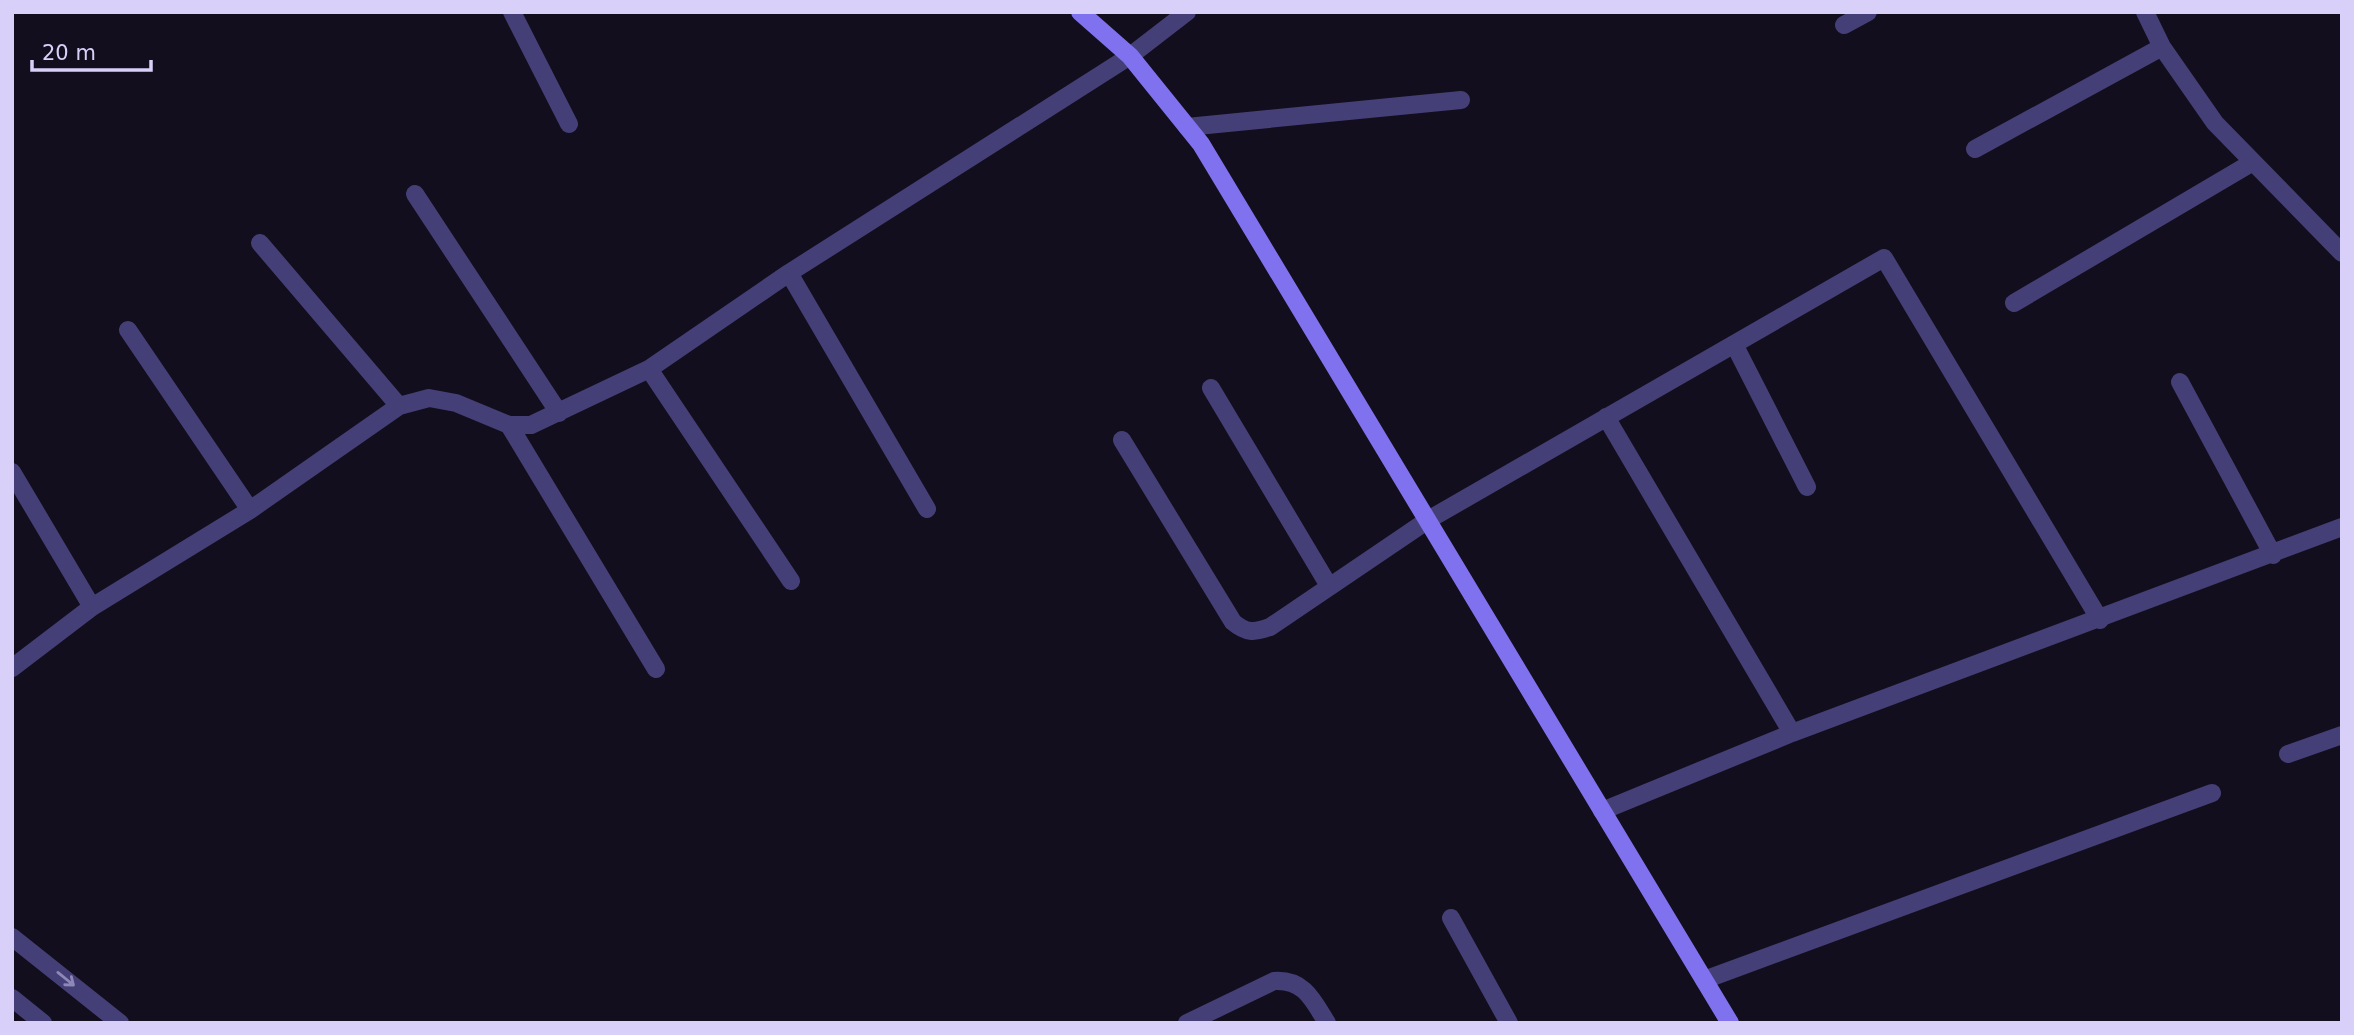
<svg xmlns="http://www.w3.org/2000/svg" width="2354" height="1035" font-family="'DejaVu Sans',sans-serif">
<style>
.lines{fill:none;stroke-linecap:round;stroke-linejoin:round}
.street{stroke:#453f77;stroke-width:18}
.secondary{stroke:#8072ee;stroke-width:18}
.oneway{stroke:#8e88b8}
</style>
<rect width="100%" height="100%" fill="#120e1d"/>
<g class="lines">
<path class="street" d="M 512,12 L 569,124
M 2145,12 L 2162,47 L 2215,123 L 2342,253
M 1844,25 L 1868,12
M 1187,127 L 1461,100
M 1975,149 L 2162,47
M 415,194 L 559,413
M 260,243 L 399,406
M 789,273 L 927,509
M 2014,303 L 2253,162
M 128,330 L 250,510
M 1734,344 L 1807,487
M 649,369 L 791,581
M 2180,382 L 2273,555
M 1211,388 L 1329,586
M 1606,417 L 1792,733
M 509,425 L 656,669
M 1122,440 L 1233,622 C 1246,633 1254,633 1270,627 L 1428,520 L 1884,258 L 2100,620
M 12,472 L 92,607
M 12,668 L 92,607 L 250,510 L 399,406 L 429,398 L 456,403 L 509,425 L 531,425 L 649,369 L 789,273 L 1130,56 L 1187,12
M 2288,754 L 2342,735
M 1602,811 L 1792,733 L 2342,527
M 1451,918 L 1509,1023
M 12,937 L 120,1023
M 1704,980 L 2212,793
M 12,998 L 43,1023
M 1187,1023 L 1274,981 C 1304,979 1313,1000 1327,1023"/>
<path class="secondary" d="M 1080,12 L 1130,56 L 1201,144 L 1730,1023"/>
</g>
<defs><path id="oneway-shaft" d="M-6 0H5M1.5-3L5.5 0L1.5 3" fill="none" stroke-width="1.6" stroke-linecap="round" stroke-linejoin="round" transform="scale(1.75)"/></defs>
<use class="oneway" href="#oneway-shaft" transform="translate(66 979) rotate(39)"/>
<rect width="2354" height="1035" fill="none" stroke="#d8d0f9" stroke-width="28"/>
<path d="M32 60v10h119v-10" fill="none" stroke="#d8d0f9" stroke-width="3.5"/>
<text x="42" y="60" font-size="21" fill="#d8d0f9" stroke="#120e1d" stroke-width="5" paint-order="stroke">20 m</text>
</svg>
